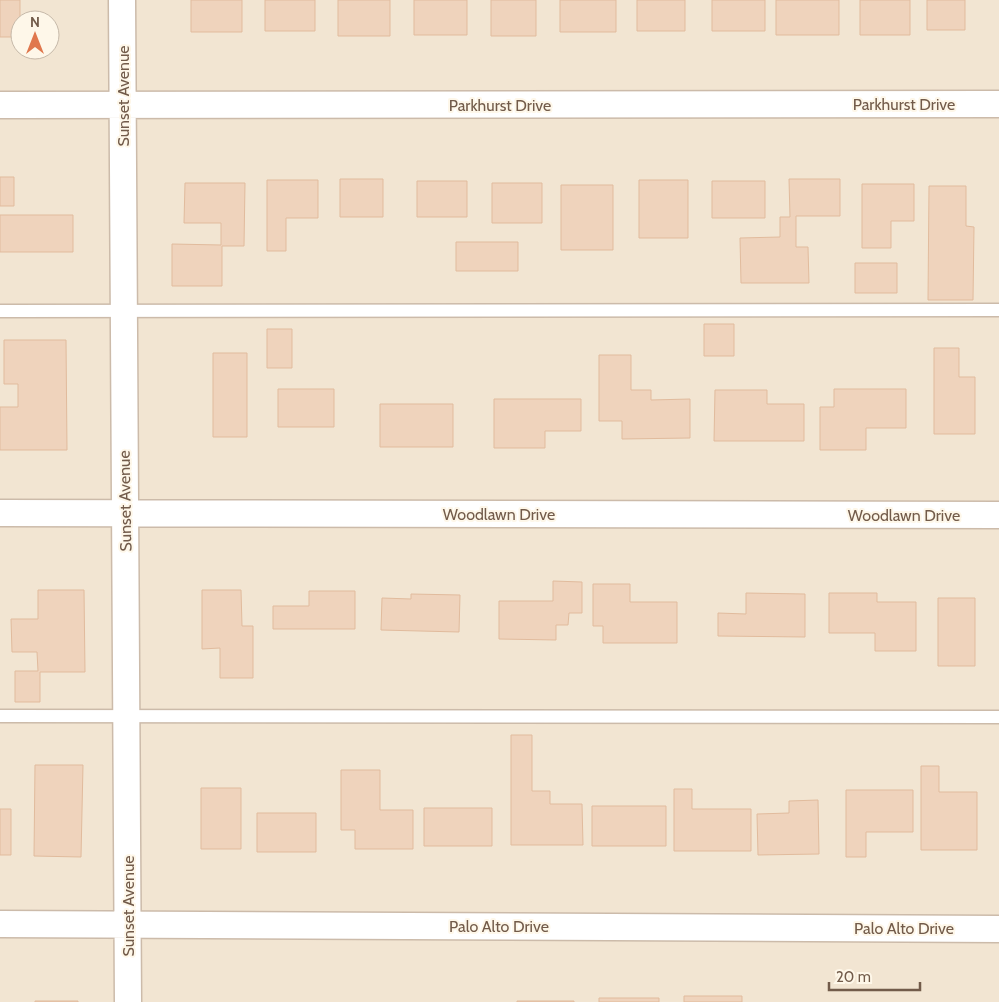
<svg xmlns="http://www.w3.org/2000/svg" width="999" height="1002" font-family="Cabin,sans-serif">
<style>
.residential{fill:#f2e5d2;fill-rule:evenodd}
.building{fill:#efd3bc;stroke:#e1bb9d}
.lines{fill:none;stroke-linecap:round;stroke-linejoin:round}
.service-casing{stroke:#cba;stroke-width:15}
.minor-casing{stroke:#cba;stroke-width:29}
.service{stroke:#fff;stroke-width:12}
.minor{stroke:#fff;stroke-width:26}
.labels{text-anchor:middle;dominant-baseline:central;stroke-width:4;stroke-linejoin:round;paint-order:stroke}
.street-label{font-size:16px;fill:#725b4a;stroke:#fef7e9}
</style>
<rect width="100%" height="100%" fill="#fbf3e3"/>
<path class="residential" d="M 0,0 L 999,0 L 999,1002 L 0,1002 ZM 20,20 L 50,20 L 50,50 L 20,50 Z"/>
<path class="building" d="M 0,0 L 20,0 L 20,37 L 0,37 Z
M 191,0 L 242,0 L 242,32 L 191,32 Z
M 265,0 L 315,0 L 315,31 L 265,31 Z
M 338,0 L 390,0 L 390,36 L 338,36 Z
M 414,0 L 467,0 L 467,35 L 414,35 Z
M 491,0 L 536,0 L 536,36 L 491,36 Z
M 560,0 L 616,0 L 616,32 L 560,32 Z
M 637,0 L 685,0 L 685,31 L 637,31 Z
M 712,0 L 765,0 L 765,31 L 712,31 Z
M 776,0 L 839,0 L 839,35 L 776,35 Z
M 860,0 L 910,0 L 910,35 L 860,35 Z
M 927,0 L 965,0 L 965,30 L 927,30 Z
M 0,177 L 14,177 L 14,206 L 0,206 Z
M 340,179 L 383,179 L 383,217 L 340,217 Z
M 789,179 L 840,179 L 840,216 L 796,216 L 796,247 L 808,247 L 809,283 L 741,283 L 740,238 L 780,237 L 780,217 L 790,217 Z
M 267,180 L 318,180 L 318,218 L 286,218 L 286,251 L 267,251 Z
M 639,180 L 688,180 L 688,238 L 639,238 Z
M 417,181 L 467,181 L 467,217 L 417,217 Z
M 712,181 L 765,181 L 765,218 L 712,218 Z
M 185,183 L 245,183 L 244,246 L 222,246 L 222,286 L 172,286 L 172,244 L 221,245 L 221,223 L 184,223 Z
M 492,183 L 542,183 L 542,223 L 492,223 Z
M 862,184 L 914,184 L 914,221 L 891,221 L 891,248 L 862,248 Z
M 561,185 L 613,185 L 613,250 L 561,250 Z
M 929,186 L 966,186 L 966,226 L 974,227 L 973,300 L 928,300 Z
M 0,215 L 73,215 L 73,252 L 0,252 Z
M 456,242 L 518,242 L 518,271 L 456,271 Z
M 855,263 L 897,263 L 897,293 L 855,293 Z
M 704,324 L 734,324 L 734,356 L 704,356 Z
M 267,329 L 292,329 L 292,368 L 267,368 Z
M 4,340 L 66,340 L 67,450 L 0,450 L 0,407 L 18,407 L 18,384 L 4,384 Z
M 934,348 L 959,348 L 959,377 L 975,377 L 975,434 L 934,434 Z
M 213,353 L 247,353 L 247,437 L 213,437 Z
M 599,355 L 631,355 L 631,390 L 651,390 L 651,400 L 690,399 L 690,438 L 622,439 L 622,421 L 599,421 Z
M 278,389 L 334,389 L 334,427 L 278,427 Z
M 834,389 L 906,389 L 906,428 L 866,428 L 866,450 L 820,450 L 820,407 L 834,407 Z
M 715,390 L 767,390 L 767,404 L 804,404 L 804,441 L 714,441 Z
M 494,399 L 581,399 L 581,431 L 545,431 L 545,448 L 494,448 Z
M 380,404 L 453,404 L 453,447 L 380,447 Z
M 553,581 L 582,582 L 582,613 L 569,613 L 568,625 L 556,625 L 556,640 L 499,639 L 499,601 L 553,601 Z
M 593,584 L 630,584 L 630,602 L 677,602 L 677,643 L 603,643 L 603,626 L 593,626 Z
M 38,590 L 84,590 L 85,672 L 40,672 L 40,702 L 15,702 L 15,671 L 38,671 L 37,652 L 12,652 L 11,619 L 38,619 Z
M 202,590 L 241,590 L 242,626 L 253,626 L 253,678 L 220,678 L 220,648 L 202,649 Z
M 309,591 L 355,591 L 355,629 L 273,629 L 273,606 L 309,606 Z
M 746,593 L 805,594 L 805,637 L 718,636 L 718,613 L 746,614 Z
M 829,593 L 877,593 L 877,602 L 916,602 L 916,651 L 875,651 L 875,633 L 829,633 Z
M 411,594 L 460,595 L 459,632 L 381,630 L 382,598 L 411,599 Z
M 938,598 L 975,598 L 975,666 L 938,666 Z
M 511,735 L 532,735 L 532,791 L 550,791 L 550,804 L 582,804 L 583,845 L 511,845 Z
M 35,765 L 83,765 L 81,857 L 34,856 Z
M 921,766 L 939,766 L 939,792 L 977,792 L 977,850 L 921,850 Z
M 341,770 L 380,770 L 380,810 L 413,810 L 413,849 L 355,849 L 355,830 L 341,830 Z
M 201,788 L 241,788 L 241,849 L 201,849 Z
M 674,789 L 692,789 L 692,809 L 751,809 L 751,851 L 674,851 Z
M 846,790 L 913,790 L 913,832 L 866,832 L 866,857 L 846,857 Z
M 818,800 L 819,854 L 758,855 L 757,814 L 789,813 L 789,801 Z
M 592,806 L 666,806 L 666,846 L 592,846 Z
M 424,808 L 492,808 L 492,846 L 424,846 Z
M 0,809 L 11,809 L 11,855 L 0,855 Z
M 257,813 L 316,813 L 316,852 L 257,852 Z
M 684,996 L 742,996 L 742,1002 L 684,1002 Z
M 599,998 L 659,998 L 659,1002 L 599,1002 Z
M 35,1001 L 78,1001 L 78,1002 L 35,1002 Z
M 517,1001 L 574,1001 L 574,1002 L 517,1002 Z"/>
<g class="lines">
<g class="service-casing">
<path id="service" d="M 0,311 L 999,310
M 0,716 L 999,717"/>
</g>
<g class="minor-casing">
<path id="minor" d="M 122,0 L 128,1002
M 0,105 L 999,104
M 0,513 L 999,515
M 0,924 L 999,929"/>
</g>
<use href="#service" class="service"/>
<use href="#minor" class="minor"/>
</g>
<g class="labels">
<g class="street-label">
<text transform="translate(123 96) rotate(-90)">Sunset Avenue</text>
<text x="904" y="104">Parkhurst Drive</text>
<text x="500" y="105">Parkhurst Drive</text>
<text transform="translate(125 501) rotate(-91)">Sunset Avenue</text>
<text x="499" y="514">Woodlawn Drive</text>
<text x="904" y="515">Woodlawn Drive</text>
<text transform="translate(128 906) rotate(-90)">Sunset Avenue</text>
<text x="499" y="926">Palo Alto Drive</text>
<text x="904" y="928">Palo Alto Drive</text>
</g>
</g>
<g transform="translate(35 35)"><circle r="24" fill="#fef7e9" stroke="#c6b9a9"/>
<path d="M0-4L9 19L0 12L-9 19Z" fill="#e0774d"/>
<text y="-8" font-size="14" font-weight="bold" text-anchor="middle" fill="#725b4a">N</text>
</g>
<path d="M829 982v8h91v-8" fill="none" stroke="#725b4a" stroke-width="2.5"/>
<text x="836" y="982" font-size="15" fill="#725b4a" stroke="#fef7e9" stroke-width="4" paint-order="stroke">20 m</text>
</svg>
